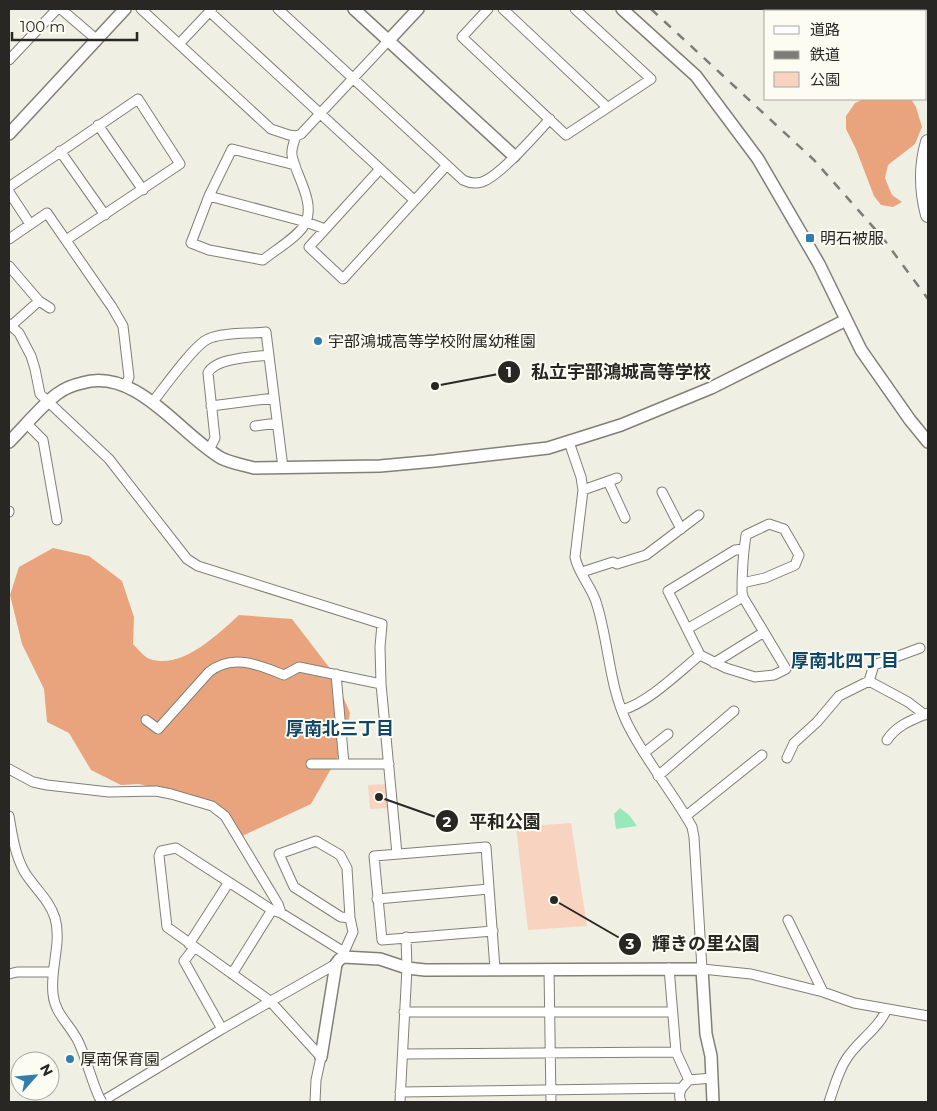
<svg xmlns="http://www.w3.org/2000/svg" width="937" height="1111" font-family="Montserrat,'Noto Sans JP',sans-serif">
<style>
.green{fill:#f8d3bf}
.forest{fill:#eaa47d}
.water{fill:#99e7bc}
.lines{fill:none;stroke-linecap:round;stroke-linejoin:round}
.minor-casing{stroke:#818077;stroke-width:11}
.tertiary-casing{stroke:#818077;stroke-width:14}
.primary-casing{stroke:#818077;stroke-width:16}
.minor{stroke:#fff;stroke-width:9}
.tertiary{stroke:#fff;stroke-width:11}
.primary{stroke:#fff;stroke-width:14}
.rail{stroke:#7d7c76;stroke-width:2.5;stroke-dasharray:9 9;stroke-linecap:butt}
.minor-bridge-casing{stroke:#818077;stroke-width:11;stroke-linecap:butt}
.minor-bridge{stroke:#fff;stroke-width:9}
.poi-dot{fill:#317db0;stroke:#fdfcf2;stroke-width:2}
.labels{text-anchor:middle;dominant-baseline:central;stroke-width:4;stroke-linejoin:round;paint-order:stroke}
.poi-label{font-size:16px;fill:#282724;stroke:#fdfcf2;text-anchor:start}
.neighbourhood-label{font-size:18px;font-weight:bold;fill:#104769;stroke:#fdfcf2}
.leader{fill:none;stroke:#282724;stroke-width:2}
.callout-dot{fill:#282724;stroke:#fdfcf2;stroke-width:2}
.mark-label{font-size:15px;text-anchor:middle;font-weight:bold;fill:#fff}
.callout-label{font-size:18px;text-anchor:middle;font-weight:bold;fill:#282724;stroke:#fdfcf2;stroke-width:4;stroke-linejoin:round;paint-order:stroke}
</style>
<rect width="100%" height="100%" fill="#efefe4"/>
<path class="green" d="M 388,784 L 390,808 L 370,809 L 368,785 Z
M 571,823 L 587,926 L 528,930 L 516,827 Z"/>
<path class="forest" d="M 864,99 L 911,99 L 916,107 L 922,127 L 915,144 L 888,165 L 885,178 L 892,195 L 902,202 L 893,207 L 881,205 L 874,196 L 856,149 L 846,129 L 846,116 L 855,103 Z
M 53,548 L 89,556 L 122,581 L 134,617 L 133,644 C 137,648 144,657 150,659 C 182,670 218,634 239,615 L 292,619 L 332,671 L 350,713 L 344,746 L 311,804 L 238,838 L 216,805 L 139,784 L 121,785 L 91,770 L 69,733 L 47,722 L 44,689 L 22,644 L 10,595 L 19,567 Z"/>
<path class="water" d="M 620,808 L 629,815 L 637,826 L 616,829 L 614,814 Z"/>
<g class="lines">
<g class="minor-casing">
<path id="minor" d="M 61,9 L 96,39
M 141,9 L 271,129 L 289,135 L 296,136 L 301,134 L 388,41
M 278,9 L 463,180 C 469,183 475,184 482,182 C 501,175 535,135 550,119
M 488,9 L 462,37 L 566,135 L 651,79 L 575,9
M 503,9 L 607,107
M 210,12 L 414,200
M 179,44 L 212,9
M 9,60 L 57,9
M 98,125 L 143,190
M 60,151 L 105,215
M 295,165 L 232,149 L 209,196 L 191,243 L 209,250 L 263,260 C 275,250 301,235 306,222 C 315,201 295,174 292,155 C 291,149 294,142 296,136
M 380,169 L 309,247 L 343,279 L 447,165
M 9,187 L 138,99 L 180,164 L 66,240
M 9,192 L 30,224
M 209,196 L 306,222 L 325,229
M 9,239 L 47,213 L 112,307 L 123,326 L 129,377 L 126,385
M 9,266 L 39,301 L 50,308
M 9,324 L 19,333 L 31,356 L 35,369 L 40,394 L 109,459 L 187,559 L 198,566 L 382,624 L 380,647 L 381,684 L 397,854
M 12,325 L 39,301
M 152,403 C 163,389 194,345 208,339 C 223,332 249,334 266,332 L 283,468
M 211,406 L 274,398
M 27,424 L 43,440 L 57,520
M 255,426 L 277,423
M 569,442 L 581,477 L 583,490 L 575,557 C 578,574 593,588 597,605 C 609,644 609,686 627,723 C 645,760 672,791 692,827 L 694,837 L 702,969 L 751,974 L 823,992 L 854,1003 L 928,1016
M 209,450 L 215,438 L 208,373 C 215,358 253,357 268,355
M 608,481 L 625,518
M 583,490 L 617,478
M 662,492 L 681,529
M 9,511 L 9,512
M 582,572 L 613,562 L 617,564 L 646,555 L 699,515
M 742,583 L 765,578 L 795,565 L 799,555 L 784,529 L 769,524 L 746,535 C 743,554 742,573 742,592 L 743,597 L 786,669 L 774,675 L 755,677 L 726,668 L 700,655 L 668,591 L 735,550 L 744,549
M 687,629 L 743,597
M 714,663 L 764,632
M 336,674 L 344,764
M 869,681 L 908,702 L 925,715
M 622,710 C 648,703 679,672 700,655
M 146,720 L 158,729 L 209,672 C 233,653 259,665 284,675 L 299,667 L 381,684
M 887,740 C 897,725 912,720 928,713
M 644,753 L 668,734
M 787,758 L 794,743 L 817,722 L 839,696 L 869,681 L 874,665 L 920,648
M 311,764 L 389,764
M 9,769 L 33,782 L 47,785 L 109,792 L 156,791 L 171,794 L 212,806 L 225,816 L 278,904 L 281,913
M 658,776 L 734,711
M 9,816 C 12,834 15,855 24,871 C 34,888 49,899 55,918 C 62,943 50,968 53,994 C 55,1015 71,1025 79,1043 C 87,1061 91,1079 99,1097
M 686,816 L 762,755
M 377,899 L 489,889
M 788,920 L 823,992
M 493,931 L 382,940 L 374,856 L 486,847 L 495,969
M 189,944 L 229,882
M 194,948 L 184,961 L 222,1029
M 344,952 L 353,932 L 350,918 L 347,868 L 340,855 L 316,841 L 279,854 L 294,887 L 341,917 L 350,918
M 669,968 L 676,1052 L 689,1080
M 549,969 L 551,1102
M 9,974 L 17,972 L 52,972
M 232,974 L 272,910
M 404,1012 L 672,1012
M 403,1054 L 676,1052
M 400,1092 L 680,1088
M 101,1102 L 222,1029 L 336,964
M 315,1102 L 316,1080 L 321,1057 L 270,1001 L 167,927 L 159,856 L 161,851 L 176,848 L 272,910 L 281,913 L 344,952 L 343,957
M 400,1102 L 407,968 L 406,937
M 681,1102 C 677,1092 682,1087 689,1080 L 712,1078
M 829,1102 C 834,1088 838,1071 847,1058 C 859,1040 878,1029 887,1009"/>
</g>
<g class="tertiary-casing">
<path id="tertiary" d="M 354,9 L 514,156
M 622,9 L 696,76 L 758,159 L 819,264 L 861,350 L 910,420 L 928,442
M 388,41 L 418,9
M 9,134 L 125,9
M 9,442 C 24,427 41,406 57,394 C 65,388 73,385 82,383 C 136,367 179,433 221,458 C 231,463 243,465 254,468 L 380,466 L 435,461 L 548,448 L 621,425 L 711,388 L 846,320
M 321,1057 L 336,964 L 339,960 L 343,957 L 380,959 L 407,968 L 425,970 L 702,969 L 706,1034 L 711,1056 L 713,1102"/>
</g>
<g class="primary-casing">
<path id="primary" d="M 928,142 C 921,166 922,192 928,215"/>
</g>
<use href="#minor" class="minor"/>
<use href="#tertiary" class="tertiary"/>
<use href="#primary" class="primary"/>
<path class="rail" d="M 651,9 L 814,160 L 882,237 L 928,299"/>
<g class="minor-bridge-casing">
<path id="minor-bridge" d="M 99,1097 L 102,1102"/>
</g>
<use href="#minor-bridge" class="minor-bridge"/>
</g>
<g class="poi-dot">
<rect x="805" y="233" width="10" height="10" rx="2.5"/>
<circle cx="318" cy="341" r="5"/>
<circle cx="70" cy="1059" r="5"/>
</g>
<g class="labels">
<g class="poi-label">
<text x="820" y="238">明石被服</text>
<text x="328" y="341">宇部鴻城高等学校附属幼稚園</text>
<text x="80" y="1059">厚南保育園</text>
</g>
<g class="neighbourhood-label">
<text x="845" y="661">厚南北四丁目</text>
<text x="340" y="729">厚南北三丁目</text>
</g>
</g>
<path class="leader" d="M435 386L509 372M379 797L447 821M554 900L630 944"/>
<g class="callout-dot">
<circle cx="435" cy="386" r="5"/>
<circle cx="379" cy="797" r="5"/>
<circle cx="554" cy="900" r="5"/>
<circle cx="509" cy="372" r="12"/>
<circle cx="447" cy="821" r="12"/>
<circle cx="630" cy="944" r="12"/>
</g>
<g class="mark-label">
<text x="509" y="377">1</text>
<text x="447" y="827">2</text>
<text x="630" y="949">3</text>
</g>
<g class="callout-label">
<text x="621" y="378">私立宇部鴻城高等学校</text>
<text x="505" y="828">平和公園</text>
<text x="706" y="950">輝きの里公園</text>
</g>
<rect width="937" height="1111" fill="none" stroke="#282724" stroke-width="20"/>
<rect x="764" y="10" width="162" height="90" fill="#fdfcf2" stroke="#a8a7a0"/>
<rect x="774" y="26" width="25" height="8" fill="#ffffff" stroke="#a8a7a0"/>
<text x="810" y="35" font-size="15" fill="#282724">道路</text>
<rect x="774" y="51" width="25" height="8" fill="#7d7c76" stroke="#a8a7a0"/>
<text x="810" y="60" font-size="15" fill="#282724">鉄道</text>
<rect x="774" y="72" width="25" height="15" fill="#f8d3bf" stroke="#a8a7a0"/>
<text x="810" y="85" font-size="15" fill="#282724">公園</text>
<g transform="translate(35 1076) rotate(63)"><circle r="24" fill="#fdfcf2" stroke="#a8a7a0"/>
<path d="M0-4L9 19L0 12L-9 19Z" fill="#317db0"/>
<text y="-8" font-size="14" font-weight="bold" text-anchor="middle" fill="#282724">N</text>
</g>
<path d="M12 32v8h125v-8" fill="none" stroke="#282724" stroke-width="2.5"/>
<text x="20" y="32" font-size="15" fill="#282724" stroke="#fdfcf2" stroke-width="4" paint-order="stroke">100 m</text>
</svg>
